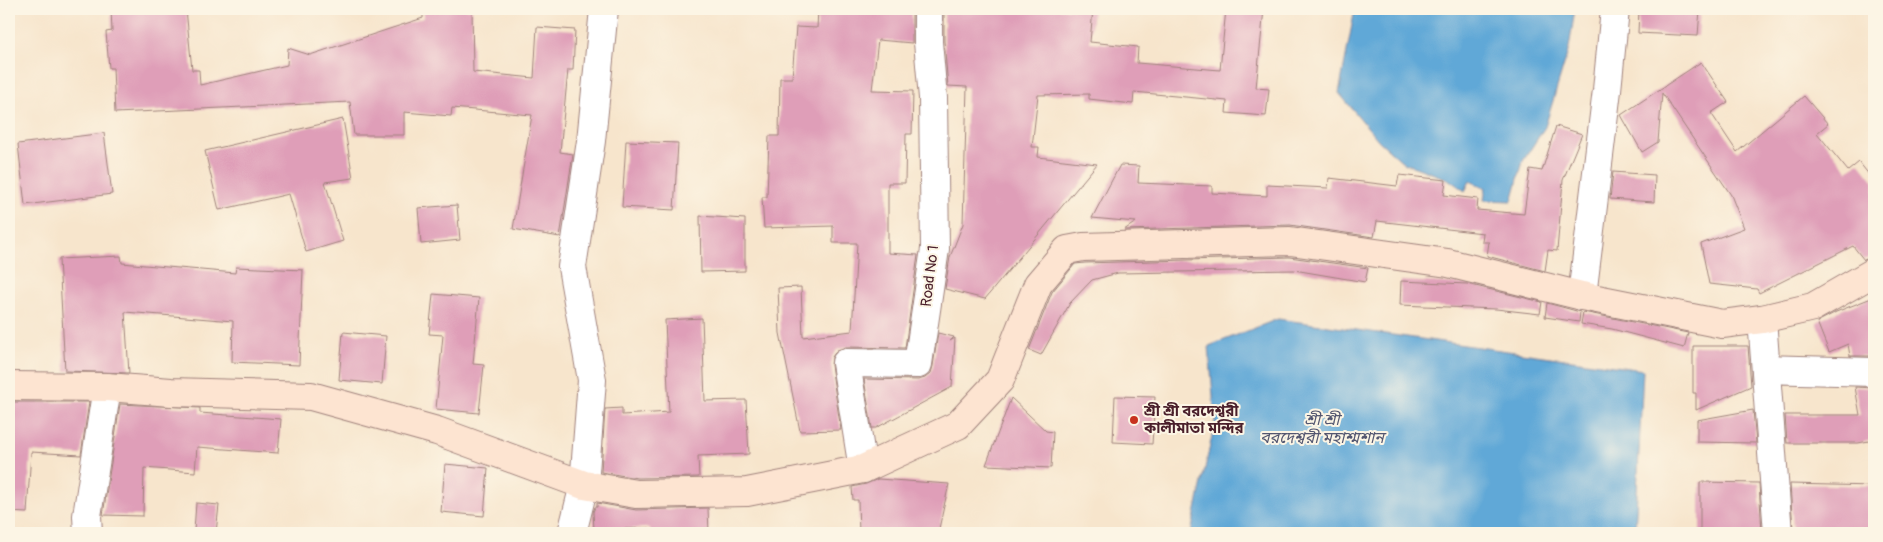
<svg xmlns="http://www.w3.org/2000/svg" width="1883" height="542" font-family="Pangolin,'Noto Sans Bengali',sans-serif">
<style>
.water{fill:#60a8d7;stroke:#556481}
.building{fill:#df9eb8}
.lines{fill:none;stroke-linecap:round;stroke-linejoin:round}
.street-casing{stroke:#a0827c;stroke-width:30}
.secondary-casing{stroke:#a0827c;stroke-width:30}
.street{stroke:#fff;stroke-width:28}
.secondary{stroke:#fde4d1;stroke-width:28}
.poi-dot{fill:#c8321e;stroke:#fcf5e5;stroke-width:2}
.labels{text-anchor:middle;dominant-baseline:central;stroke-width:4;stroke-linejoin:round;paint-order:stroke}
.street-label{font-size:15px;fill:#4a1f2b;stroke:#fcf5e5}
.poi-label{font-size:15px;font-weight:bold;fill:#4a1f2b;stroke:#fcf5e5;text-anchor:start}
.water-label{font-size:16px;font-style:italic;fill:#535670;stroke:#fcf5e5}
</style>
<rect width="100%" height="100%" fill="#fcf5e5"/>
<filter id="ink" filterUnits="userSpaceOnUse"><feTurbulence type="fractalNoise" baseFrequency=".02" numOctaves="2"/><feDisplacementMap in="SourceGraphic" scale="10" xChannelSelector="R" yChannelSelector="G"/><feConvolveMatrix kernelMatrix="1 2 1 2 8 2 1 2 1" color-interpolation-filters="sRGB"/></filter>
<filter id="wash" filterUnits="userSpaceOnUse"><feTurbulence type="fractalNoise" baseFrequency=".0096" numOctaves="4" result="noise"/><feDisplacementMap in="SourceGraphic" scale="20" xChannelSelector="R" yChannelSelector="G"/><feGaussianBlur stdDeviation="1.12" result="paint"/><feColorMatrix in="noise" values="0 0 0 0 0 0 0 0 0 0 0 0 0 0 0 0 0 1.4 0 .05"/><feComposite in="paint" operator="in"/></filter>
<g filter="url(#wash)">
<rect width="100%" height="100%" fill="#f7e5cc"/>
<path class="water" d="M 1355,9 L 1575,9 L 1569,48 L 1545,127 L 1523,161 L 1512,201 L 1484,200 L 1486,188 L 1470,181 L 1465,191 L 1448,179 L 1404,163 L 1379,141 L 1339,93 Z
M 1278,319 L 1643,370 L 1635,533 L 1191,533 L 1215,422 L 1209,346 Z"/>
<g id="blocks">
<path class="building" d="M 111,9 L 186,9 L 192,70 L 199,70 L 200,85 L 287,65 L 288,48 L 310,55 L 423,18 L 423,9 L 472,9 L 473,72 L 534,78 L 537,27 L 575,30 L 573,70 L 568,70 L 560,152 L 573,154 L 560,237 L 513,229 L 532,115 L 452,108 L 451,116 L 404,112 L 404,135 L 354,135 L 350,102 L 115,113 L 113,68 L 109,68 L 106,32 L 112,31 Z
M 818,9 L 912,9 L 912,43 L 878,40 L 872,90 L 913,91 L 912,134 L 906,134 L 905,183 L 888,183 L 888,253 L 918,255 L 905,348 L 846,347 L 837,350 L 832,357 L 831,365 L 841,430 L 800,431 L 780,333 L 778,288 L 801,287 L 803,337 L 852,331 L 857,243 L 833,243 L 833,226 L 764,228 L 762,197 L 767,197 L 769,136 L 779,136 L 780,78 L 792,78 L 796,27 L 817,28 Z
M 944,9 L 1093,9 L 1090,42 L 1138,47 L 1137,63 L 1220,70 L 1226,9 L 1264,9 L 1256,88 L 1269,89 L 1266,116 L 1226,113 L 1227,101 L 1134,92 L 1133,104 L 1089,99 L 1089,94 L 1038,95 L 1032,147 L 1039,147 L 1038,157 L 1097,164 L 985,299 L 945,289 L 950,257 L 963,224 L 967,87 L 948,86 L 944,41 Z
M 1639,9 L 1700,9 L 1698,36 L 1638,33 Z
M 1701,62 L 1728,102 L 1711,113 L 1737,152 L 1804,96 L 1828,124 L 1817,133 L 1848,171 L 1859,162 L 1874,181 L 1874,256 L 1864,260 L 1853,246 L 1759,293 L 1757,289 L 1709,284 L 1701,244 L 1744,228 L 1731,195 L 1662,93 L 1658,142 L 1642,152 L 1621,115 Z
M 343,119 L 353,178 L 325,182 L 343,241 L 306,252 L 289,194 L 219,210 L 205,151 Z
M 1556,126 L 1582,134 L 1563,180 L 1557,251 L 1548,250 L 1545,271 L 1487,256 L 1489,242 L 1482,242 L 1483,233 L 1377,221 L 1374,237 L 1290,225 L 1124,230 L 1136,222 L 1092,218 L 1120,165 L 1139,166 L 1138,183 L 1212,186 L 1212,193 L 1267,196 L 1267,185 L 1328,188 L 1329,178 L 1397,186 L 1399,175 L 1446,180 L 1444,195 L 1478,199 L 1477,210 L 1524,214 L 1530,169 L 1542,171 Z
M 104,133 L 112,194 L 25,205 L 18,144 Z
M 626,141 L 678,143 L 674,210 L 622,207 Z
M 1613,172 L 1655,175 L 1654,202 L 1610,199 Z
M 457,205 L 460,240 L 421,244 L 418,208 Z
M 700,216 L 745,219 L 745,271 L 701,272 Z
M 121,256 L 122,263 L 235,273 L 236,267 L 303,270 L 299,365 L 232,362 L 233,321 L 125,312 L 129,373 L 65,371 L 59,259 Z
M 1289,257 L 1368,268 L 1365,282 L 1294,270 L 1118,273 L 1092,280 L 1070,303 L 1041,355 L 1029,350 L 1052,292 L 1075,264 L 1085,263 Z
M 1401,281 L 1467,284 L 1542,302 L 1540,314 L 1496,309 L 1400,305 Z
M 433,294 L 479,298 L 473,364 L 484,365 L 479,413 L 436,409 L 443,335 L 429,334 Z
M 1874,297 L 1874,356 L 1850,356 L 1848,344 L 1829,352 L 1817,322 L 1836,312 Z
M 1547,303 L 1580,312 L 1579,322 L 1545,317 Z
M 1583,312 L 1688,333 L 1684,348 L 1612,329 L 1581,324 Z
M 702,318 L 705,401 L 746,400 L 749,454 L 698,456 L 699,477 L 637,478 L 601,472 L 605,409 L 622,408 L 622,415 L 669,412 L 665,320 Z
M 343,332 L 386,336 L 382,384 L 339,380 Z
M 938,333 L 954,337 L 950,341 L 955,338 L 952,387 L 876,428 L 872,428 L 864,379 L 918,380 L 925,378 L 931,373 L 933,366 Z
M 1693,346 L 1748,346 L 1751,386 L 1696,410 L 1696,393 L 1693,393 Z
M 1855,387 L 1874,388 L 1874,440 L 1858,443 L 1787,443 L 1785,415 L 1860,415 Z
M 1115,396 L 1155,397 L 1152,444 L 1113,442 Z
M 1011,398 L 1046,431 L 1053,432 L 1051,468 L 986,465 Z
M 9,402 L 89,402 L 81,455 L 31,452 L 27,513 L 9,512 Z
M 120,404 L 200,408 L 200,413 L 281,419 L 278,453 L 197,447 L 195,472 L 144,468 L 143,516 L 103,515 Z
M 1753,410 L 1756,443 L 1697,442 L 1697,420 Z
M 445,464 L 488,468 L 484,516 L 441,512 Z
M 878,479 L 949,484 L 938,533 L 859,533 L 858,500 L 853,500 L 852,487 L 866,484 Z
M 1700,482 L 1759,483 L 1762,533 L 1700,533 Z
M 1790,484 L 1874,486 L 1874,532 L 1793,530 Z
M 196,503 L 219,505 L 216,533 L 194,531 Z
M 597,503 L 636,510 L 708,508 L 709,533 L 651,533 L 650,528 L 594,530 L 593,512 L 595,507 L 597,507 Z"/>
</g>
</g>
<g filter="url(#ink)">
<use href="#blocks" fill-opacity="0" stroke="#a0827c" stroke-width="1"/>
<g class="lines">
<g class="street-casing">
<path id="street" d="M 1582,296 L 1607,90 L 1615,9
M 1762,319 L 1778,533
M 1767,369 L 1874,372
M 863,469 L 846,363 L 918,364 L 935,249 L 933,98 L 928,42 L 928,9
M 88,533 L 87,516 L 107,387
M 572,533 L 584,485 L 592,380 L 572,267 L 591,141 L 604,9"/>
</g>
<g class="secondary-casing">
<path id="secondary" d="M 9,386 L 107,387 L 171,392 L 311,396 L 437,431 L 584,485 L 636,494 L 747,492 L 863,469 L 958,425 L 1000,380 L 1038,284 L 1067,250 L 1083,247 L 1290,241 L 1448,263 L 1582,296 L 1722,324 L 1762,319 L 1813,307 L 1874,272"/>
</g>
<use href="#street" class="street"/>
<use href="#secondary" class="secondary"/>
</g>
</g>
<circle class="poi-dot" cx="1134" cy="420" r="5"/>
<g class="labels">
<g class="street-label">
<text transform="translate(930 276) rotate(-83)">Road No 1</text>
</g>
<g class="poi-label">
<text x="1144" y="411">শ্রী শ্রী বরদেশ্বরী<tspan x="1144" dy="17">কালীমাতা মন্দির</tspan></text>
</g>
<g class="water-label">
<text x="1322" y="420">শ্রী শ্রী<tspan x="1322" dy="18">বরদেশ্বরী মহাশ্মশান</tspan></text>
</g>
</g>
<rect width="1883" height="542" fill="none" stroke="#fcf5e5" stroke-width="30"/>
</svg>
